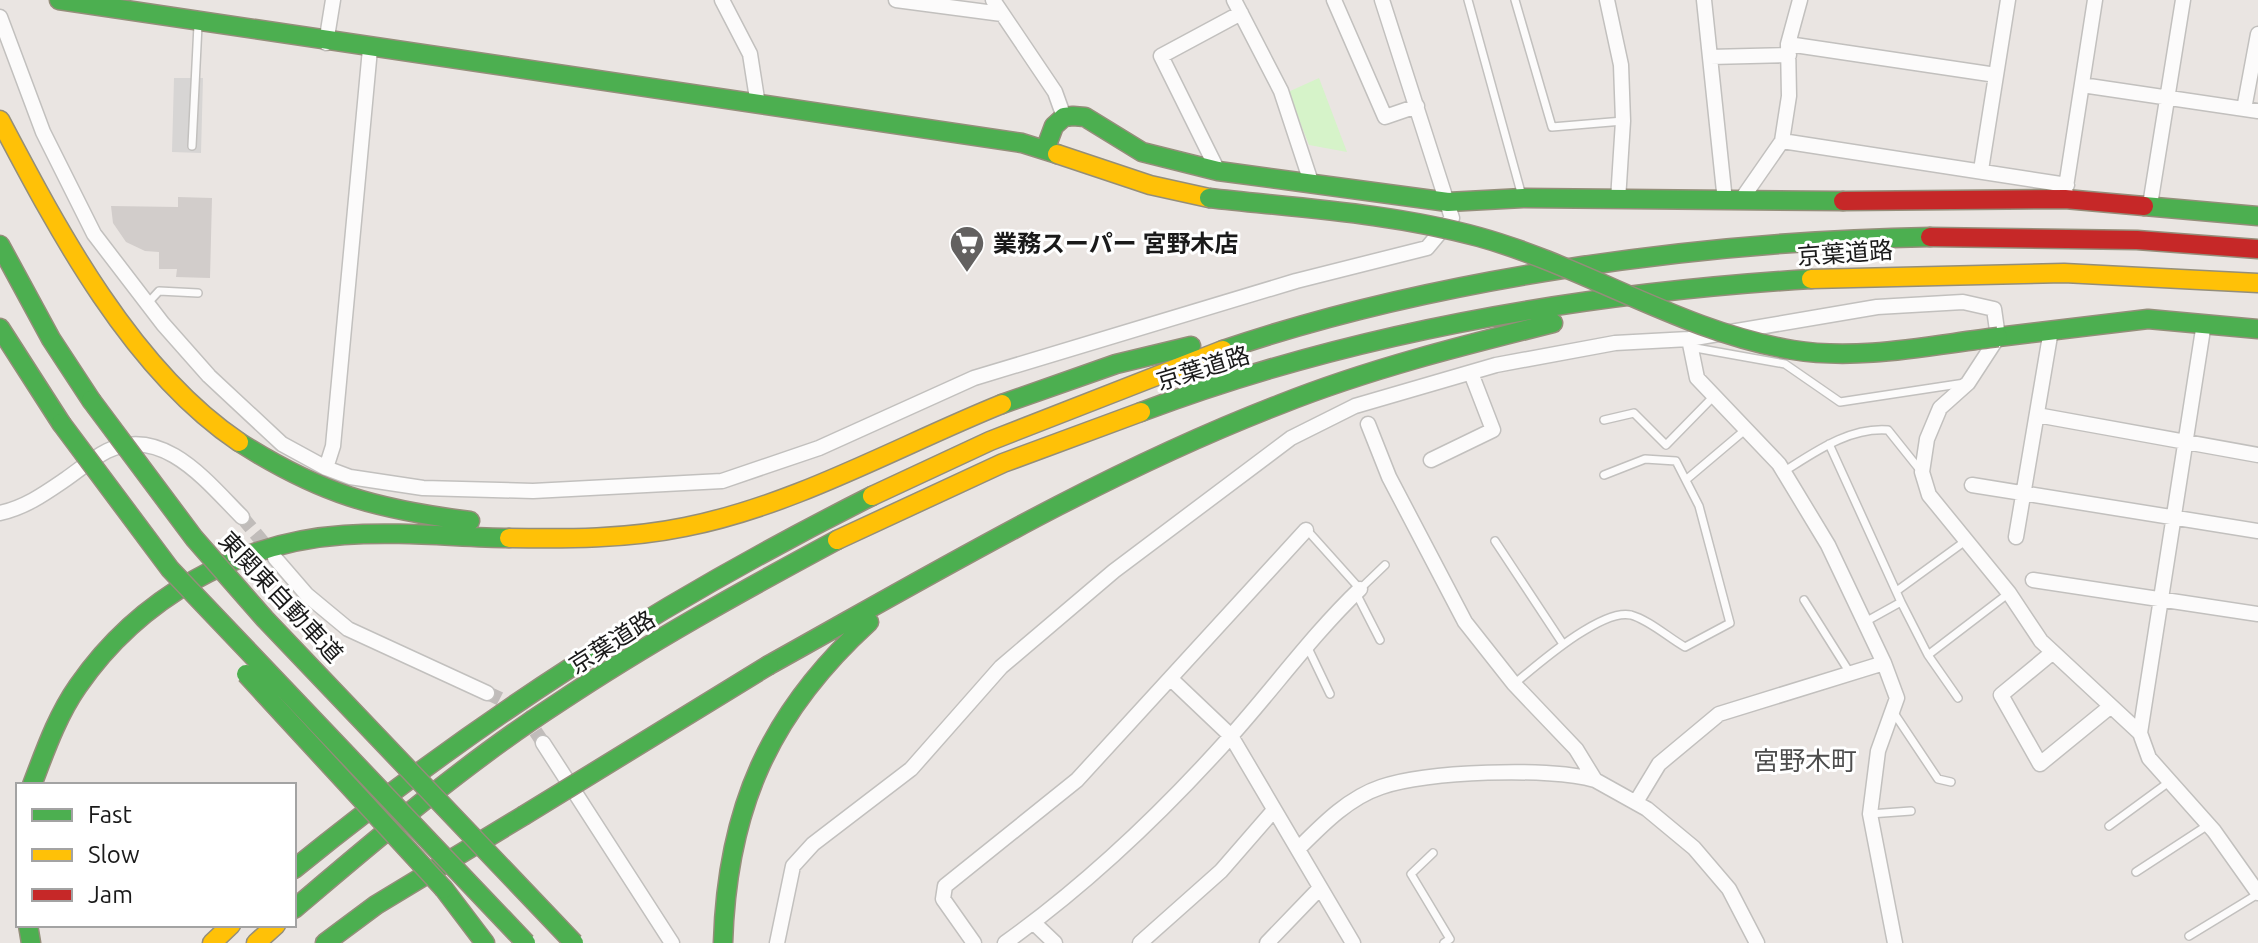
<svg xmlns="http://www.w3.org/2000/svg" width="2258" height="943" font-family="Ubuntu,'Noto Sans JP',sans-serif">
<style>
.built{fill:#d7d5d4}
.park{fill:#d6f3c9}
.building{fill:#d2cdcb}
.lines{fill:none;stroke-linecap:round;stroke-linejoin:round}
.street-tunnel{stroke:#c0bcba;stroke-width:14;stroke-dasharray:14 7;stroke-linecap:butt}
.lane-casing{stroke:#c2c0be;stroke-width:10}
.street-casing{stroke:#c2c0be;stroke-width:17}
.fast-casing{stroke:#948e7a;stroke-width:21}
.slow-casing{stroke:#948e7a;stroke-width:21}
.jam-casing{stroke:#948e7a;stroke-width:21}
.lane{stroke:#fcfbfb;stroke-width:7}
.street{stroke:#fcfbfb;stroke-width:14}
.fast{stroke:#4caf50;stroke-width:18}
.slow{stroke:#ffc107;stroke-width:18}
.jam{stroke:#c62828;stroke-width:18}
.fast-bridge-casing{stroke:#948e7a;stroke-width:21;stroke-linecap:butt}
.fast-bridge{stroke:#4caf50;stroke-width:18}
.labels{text-anchor:middle;dominant-baseline:central;stroke-width:6;stroke-linejoin:round;paint-order:stroke}
.poi-label{font-size:24px;font-weight:bold;fill:#1a1a1a;stroke:#fff;text-anchor:start}
.street-label{font-size:24px;fill:#1a1a1a;stroke:#fff}
.neighbourhood-label{font-size:26px;fill:#4d4d4d;stroke:#fff}
</style>
<rect width="100%" height="100%" fill="#eae5e2"/>
<path class="built" d="M 174,78 L 203,78 L 201,153 L 172,152 Z"/>
<path class="park" d="M 1319,78 L 1347,152 L 1309,145 L 1288,92 Z"/>
<path class="building" d="M 178,197 L 212,198 L 210,278 L 176,277 L 177,269 L 159,269 L 159,252 L 145,251 L 126,242 L 113,223 L 111,206 L 178,207 Z"/>
<g class="lines">
<path class="street-tunnel" d="M 242,517 L 270,551
M 487,693 C 515,704 527,717 543,743"/>
<g class="lane-casing">
<path id="lane" d="M 1468,0 L 1522,196
M 1515,0 L 1552,127 L 1623,121
M 192,146 L 198,25
M 147,304 L 159,291 L 198,293
M 1690,347 L 1785,364 L 1840,402 L 1965,383
M 1604,420 L 1634,413 L 1666,445 L 1713,397
M 1829,444 L 1901,602 L 1865,622
M 1783,472 C 1815,452 1849,427 1888,430 L 1920,470
M 1687,479 L 1745,430
M 1307,530 L 1360,589 L 1385,565
M 1495,541 L 1563,644
M 1898,590 L 1964,542
M 1356,593 L 1380,640
M 1804,600 L 1850,673
M 1901,602 L 1928,655 L 1958,698
M 1307,646 L 1330,694
M 1928,655 L 2009,593
M 1514,684 C 1536,666 1601,608 1631,615 C 1649,620 1669,638 1685,647 L 1730,623 L 1699,506 L 1676,461 L 1645,459 L 1604,475
M 1894,713 L 1938,779 L 1951,782
M 1870,814 L 1911,811
M 2109,826 L 2169,782
M 1433,853 L 1411,874 L 1450,939 L 1444,943
M 2136,872 L 2208,825
M 2189,936 L 2258,894"/>
</g>
<g class="street-casing">
<path id="street" d="M 722,0 L 750,54 L 758,105
M 896,0 L 1002,14
M 993,0 L 1055,92 L 1064,117
M 1234,0 L 1281,91 L 1312,185
M 1334,0 L 1385,117 L 1417,106
M 1607,0 L 1621,65 L 1623,121 L 1618,200
M 1704,0 L 1725,201
M 0,17 L 43,132 L 94,234 L 163,324 L 209,376 L 282,444 L 326,468 L 350,477 L 423,488 L 533,491 L 722,481 L 819,448 L 974,378 L 1296,281 L 1427,248 L 1452,218 L 1382,0
M 326,43 L 333,0
M 1788,44 L 1996,75
M 1710,57 L 1789,55
M 2082,85 L 2258,111
M 2244,109 L 2258,34
M 1782,141 L 2067,185
M 1981,170 L 2008,0
M 1218,171 L 1161,56 L 1241,13
M 2065,193 L 2095,0
M 1741,200 L 1782,141 L 1789,96 L 1788,44 L 1800,0
M 2150,205 L 2183,0
M 1689,339 L 1697,378 L 1779,464 L 1828,545 L 1884,663 L 1897,698 L 1878,751 L 1870,814 L 1895,943
M 2037,415 L 2258,455
M 1368,424 L 1389,477 L 1465,622 L 1514,684 L 1576,749 L 1595,780 L 1647,809 L 1694,848 L 1729,889 L 1757,943
M 1431,460 L 1493,430 L 1471,373
M 326,468 L 333,446 L 370,49
M 1972,485 L 2258,531
M 0,513 C 26,507 44,494 66,479 C 79,470 93,458 107,451 C 163,424 208,483 242,517
M 2016,537 L 2051,330
M 275,558 L 307,595 L 348,629 L 487,693
M 2033,580 L 2258,614
M 2053,652 L 2001,695 L 2040,764 L 2111,706
M 1171,679 L 1231,736 L 1353,943
M 2140,733 L 2204,323
M 543,743 L 672,943
M 1636,802 L 1659,764 L 1719,714 L 1884,663
M 1298,849 C 1322,825 1348,798 1381,787 C 1426,771 1549,767 1595,780
M 1034,923 L 1055,943
M 777,943 L 793,866 L 813,844 L 911,769 L 1001,667 L 1114,571 L 1291,438 L 1355,406 L 1496,365 L 1615,343 L 1689,339 L 1877,307 L 1963,302 L 1994,309 L 1998,337 L 1968,383 L 1940,408 L 1927,439 L 1922,472 L 1929,495 L 2009,593 L 2041,641 L 2140,733 L 2149,758 L 2214,831 L 2258,893
M 974,943 L 943,899 L 945,886 L 1077,780 L 1306,530
M 1005,943 C 1089,883 1162,813 1231,736 C 1274,688 1313,634 1360,589
M 1140,943 L 1221,871 L 1274,810
M 1267,943 L 1320,888"/>
</g>
<g class="fast-casing">
<path id="fast" d="M 59,0 L 1022,143 L 1057,154
M 1045,150 L 1054,126 L 1064,117 L 1073,116 L 1085,117 L 1142,152 L 1218,171 L 1448,202 L 1523,198 L 1843,201
M 2144,206 L 2258,216
M 0,245 L 51,339 L 91,400
M 0,328 L 61,423
M 1998,337 L 2148,319 L 2258,329
M 1223,350 C 1437,277 1704,241 1930,237
M 1002,404 L 1116,364 L 1191,346
M 1141,412 C 1353,332 1585,293 1811,279
M 239,442 C 321,494 375,509 470,521
M 769,665 C 936,572 1102,473 1281,404 C 1369,369 1461,346 1553,323
M 32,785 C 45,751 57,716 78,686 C 139,598 238,542 344,535 C 399,531 454,537 509,538
M 294,869 C 479,719 659,603 872,496
M 444,889 L 485,943
M 294,909 C 379,837 464,764 558,703 C 648,643 742,591 837,540
M 28,925 L 31,943
M 325,943 L 376,905 L 523,816
M 723,943 C 727,809 769,713 869,622"/>
</g>
<g class="slow-casing">
<path id="slow" d="M 0,120 C 59,232 132,370 239,442
M 1057,154 L 1150,185 L 1209,198
M 1811,279 L 2064,273 L 2258,283
M 872,496 L 990,441 L 1223,350
M 509,538 C 567,539 627,539 685,527 C 796,505 898,446 1002,404
M 837,540 L 1003,463 L 1141,412
M 212,943 L 231,925
M 256,943 L 276,925"/>
</g>
<g class="jam-casing">
<path id="jam" d="M 1843,201 L 2065,199 L 2144,206
M 1930,237 L 2137,240 L 2258,249"/>
</g>
<use href="#lane" class="lane"/>
<use href="#street" class="street"/>
<use href="#fast" class="fast"/>
<use href="#slow" class="slow"/>
<use href="#jam" class="jam"/>
<g class="fast-bridge-casing">
<path id="fast-bridge" d="M 1209,198 C 1299,208 1392,213 1479,237 C 1587,267 1682,332 1793,350 C 1860,361 1931,345 1998,337
M 91,400 L 194,538 L 265,619 L 574,943
M 61,423 L 170,569 L 526,943
M 246,674 L 444,889
M 523,816 L 769,665"/>
</g>
<use href="#fast-bridge" class="fast-bridge"/>
</g>
<defs>
<g id="supermarket-pin" transform="scale(1.8)"><path d="M0 17L-7.5 6A9.5 9.5 0 1 1 7.5 6Z" fill="#636160" stroke="#fff"/><path d="M-6-5.5h2.5l.6 2H6L4.5 2H-2.5L-4.4-4H-6ZM-1.5 3.2a1.3 1.3 0 1 0 .1 0ZM3 3.2a1.3 1.3 0 1 0 .1 0Z" fill="#fff"/></g>
</defs>
<g fill-rule="evenodd">
<use href="#supermarket-pin" x="967" y="243"/>
</g>
<g class="labels">
<g class="poi-label">
<text x="993" y="243">業務スーパー 宮野木店</text>
</g>
<g class="street-label">
<text transform="translate(1845 253) rotate(-4)">京葉道路</text>
<text transform="translate(1203 368) rotate(-17)">京葉道路</text>
<text transform="translate(281 597) rotate(47)">東関東自動車道</text>
<text transform="translate(612 642) rotate(-32)">京葉道路</text>
</g>
<g class="neighbourhood-label">
<text x="1805" y="760">宮野木町</text>
</g>
</g>
<rect x="16" y="783" width="280" height="144" fill="#ffffff" stroke="#a3a3a3" stroke-width="2"/>
<rect x="32" y="809" width="40" height="12" fill="#4caf50" stroke="#a3a3a3" stroke-width="2"/>
<text x="88" y="823" font-size="24" fill="#1a1a1a">Fast</text>
<rect x="32" y="849" width="40" height="12" fill="#ffc107" stroke="#a3a3a3" stroke-width="2"/>
<text x="88" y="863" font-size="24" fill="#1a1a1a">Slow</text>
<rect x="32" y="889" width="40" height="12" fill="#c62828" stroke="#a3a3a3" stroke-width="2"/>
<text x="88" y="903" font-size="24" fill="#1a1a1a">Jam</text>
</svg>
